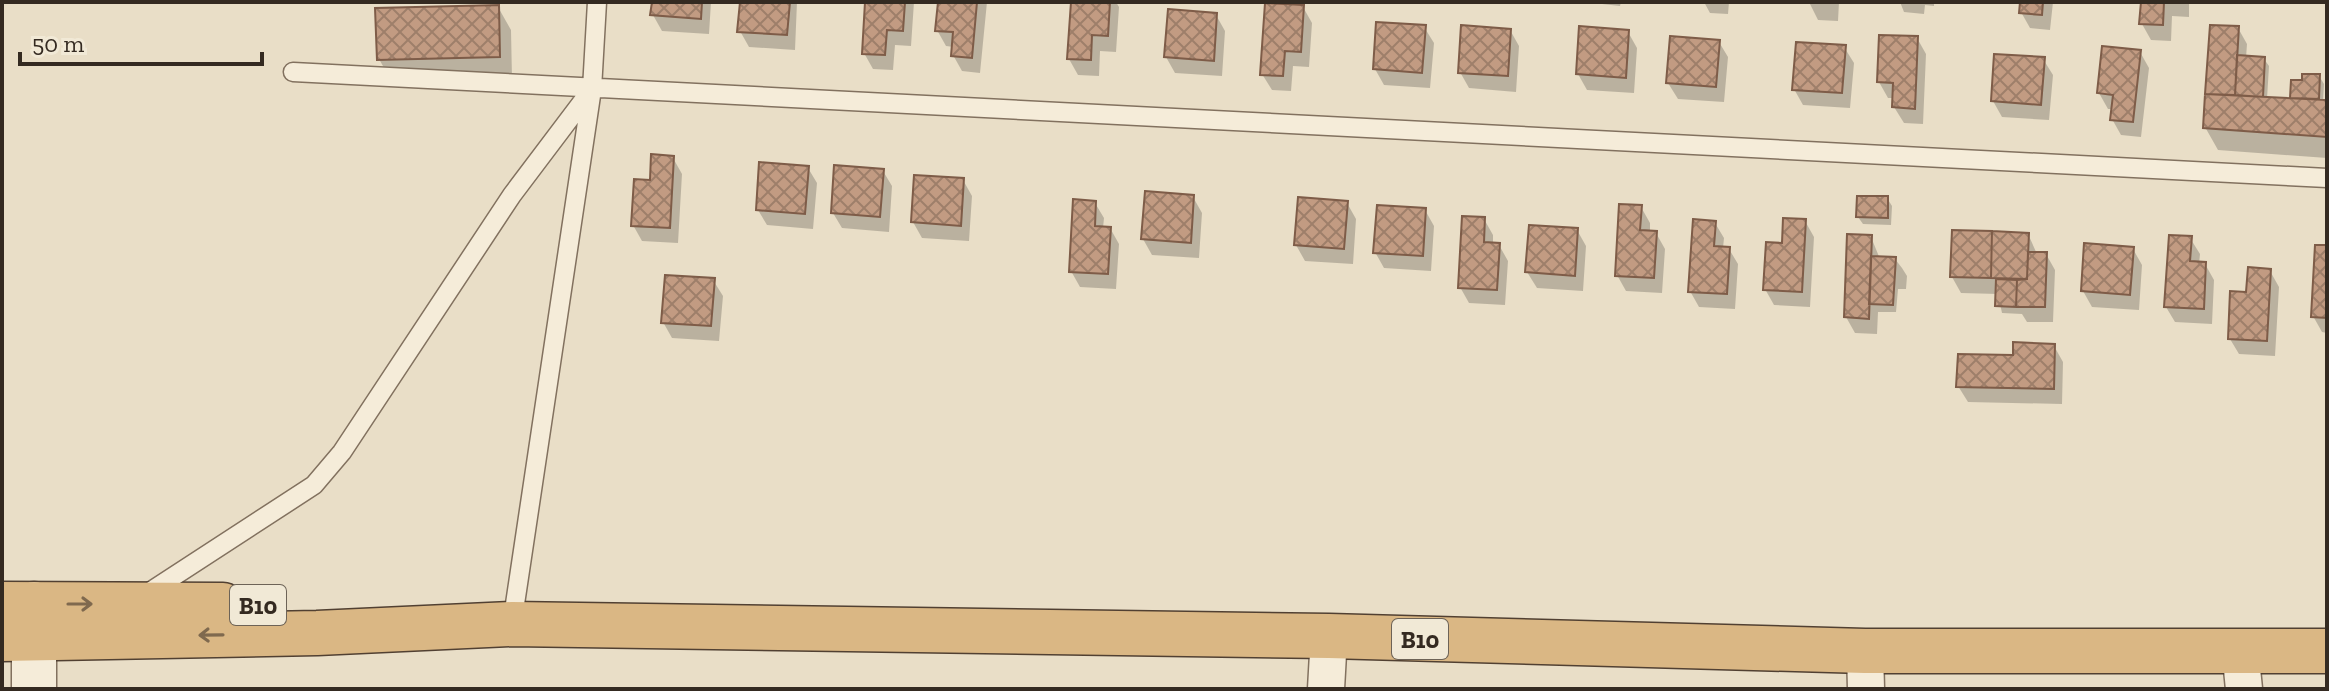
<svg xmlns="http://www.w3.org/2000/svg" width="2329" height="691" font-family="'Zilla Slab',serif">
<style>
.shadow{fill:#0003}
.building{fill:url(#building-cross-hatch);stroke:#7e5c48;stroke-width:2}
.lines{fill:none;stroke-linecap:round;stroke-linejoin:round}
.service-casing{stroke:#82715f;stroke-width:21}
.minor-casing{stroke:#82715f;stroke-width:39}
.tertiary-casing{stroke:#82715f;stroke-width:47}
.trunk-casing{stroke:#514032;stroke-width:47}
.service{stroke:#f5ecd9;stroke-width:18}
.minor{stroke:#f5ecd9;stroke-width:36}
.tertiary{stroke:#f5ecd9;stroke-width:44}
.trunk{stroke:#dab784;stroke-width:44}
.oneway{stroke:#7f694e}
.labels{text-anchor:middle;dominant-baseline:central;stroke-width:6;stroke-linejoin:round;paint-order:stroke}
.shield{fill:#f1e9d6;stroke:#6d6357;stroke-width:2}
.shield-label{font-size:24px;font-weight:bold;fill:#342a21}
</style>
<defs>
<pattern id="building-cross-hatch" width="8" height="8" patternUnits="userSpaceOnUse" patternTransform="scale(2)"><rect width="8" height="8" fill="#c29b82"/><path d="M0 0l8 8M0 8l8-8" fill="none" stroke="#9e7f6a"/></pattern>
</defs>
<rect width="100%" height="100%" fill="#e9dec7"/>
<path class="shadow" d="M 654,2 L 711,2 L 709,34 L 662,31 L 653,15 Z
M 742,2 L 797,2 L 795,50 L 749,47 L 740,31 Z
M 867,2 L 914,2 L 911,46 L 895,45 L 893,70 L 873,69 L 864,53 Z
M 940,2 L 987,2 L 980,73 L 962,71 L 953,55 L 954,47 L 946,46 L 937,30 Z
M 1073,2 L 1116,2 L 1119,7 L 1116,52 L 1100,51 L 1099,76 L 1078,75 L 1069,59 Z
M 1601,2 L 1621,2 L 1620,6 L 1602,4 Z
M 1704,2 L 1729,2 L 1728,14 L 1710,13 Z
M 1809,2 L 1839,2 L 1838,21 L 1818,20 Z
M 1900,2 L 1934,2 L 1934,6 L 1925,5 L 1924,14 L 1904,12 Z
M 2021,2 L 2053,2 L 2050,30 L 2030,28 L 2021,12 Z
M 2143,2 L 2189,2 L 2189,17 L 2172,16 L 2171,41 L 2151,40 L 2142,24 Z
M 498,7 L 511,30 L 512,79 L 392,82 L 379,59 Z
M 1303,7 L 1312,23 L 1309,67 L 1293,66 L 1291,91 L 1272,90 L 1262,74 Z
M 1216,15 L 1225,31 L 1222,76 L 1175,73 L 1166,57 Z
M 1424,27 L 1434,43 L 1430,88 L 1384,85 L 1375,69 Z
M 2238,28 L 2247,44 L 2246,58 L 2264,59 L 2269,66 L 2267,99 L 2294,100 L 2304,82 L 2319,76 L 2324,84 L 2323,102 L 2327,102 L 2327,158 L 2218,150 L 2205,127 L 2207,93 Z
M 1510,30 L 1519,46 L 1516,92 L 1469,88 L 1460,72 Z
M 1628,32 L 1637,48 L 1634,93 L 1587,90 L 1578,74 Z
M 1917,38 L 1926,54 L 1923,124 L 1904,123 L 1894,107 L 1895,98 L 1888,98 L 1879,82 Z
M 1719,42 L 1728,57 L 1724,102 L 1678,99 L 1668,83 Z
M 1844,47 L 1854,63 L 1850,108 L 1803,105 L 1794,89 Z
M 2140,52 L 2149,68 L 2141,137 L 2121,135 L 2112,119 L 2113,109 L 2108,109 L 2099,93 Z
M 2043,59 L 2053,75 L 2049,120 L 2002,117 L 1993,101 Z
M 673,158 L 682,174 L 678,243 L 642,241 L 633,225 L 651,182 Z
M 808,168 L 817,183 L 813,229 L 767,225 L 758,210 Z
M 883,171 L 892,186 L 889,232 L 842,228 L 833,213 Z
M 963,180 L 972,196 L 969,241 L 922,238 L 913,222 Z
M 1193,197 L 1202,213 L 1199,258 L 1152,255 L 1143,239 Z
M 1887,198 L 1892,206 L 1891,225 L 1863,224 L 1858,217 Z
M 1095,203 L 1104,218 L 1103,228 L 1110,228 L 1119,244 L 1116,289 L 1080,287 L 1071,271 Z
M 1347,203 L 1356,219 L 1353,264 L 1305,261 L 1296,245 Z
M 1641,207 L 1650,223 L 1650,232 L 1656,233 L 1665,249 L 1662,293 L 1626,291 L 1617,275 Z
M 1425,210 L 1434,226 L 1431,271 L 1384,268 L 1375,252 Z
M 1484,219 L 1493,235 L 1493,244 L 1499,245 L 1508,261 L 1505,305 L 1469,303 L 1460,287 Z
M 1805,221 L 1814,237 L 1810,307 L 1774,305 L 1765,289 Z
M 1715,223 L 1724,238 L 1723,248 L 1729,249 L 1738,264 L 1735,309 L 1699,307 L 1690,291 Z
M 1577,230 L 1586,246 L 1583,291 L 1537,288 L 1527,272 Z
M 2028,234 L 2037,254 L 2046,254 L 2055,270 L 2053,322 L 2027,322 L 2022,314 L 2002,313 L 1998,294 L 1961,293 L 1952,277 Z
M 1871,237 L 1880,259 L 1895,259 L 1902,268 L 1907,276 L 1906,289 L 1898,289 L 1896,312 L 1878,312 L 1877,334 L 1855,333 L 1846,317 Z
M 2190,238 L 2200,254 L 2199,264 L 2205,264 L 2214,280 L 2212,324 L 2175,322 L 2166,307 Z
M 2327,247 L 2327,333 L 2322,332 L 2313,316 Z
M 2133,249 L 2142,265 L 2139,310 L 2092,307 L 2083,291 Z
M 2270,271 L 2279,287 L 2275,356 L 2239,354 L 2230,339 L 2248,294 Z
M 713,280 L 723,296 L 719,341 L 672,338 L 663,322 Z
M 2054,346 L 2063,362 L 2062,404 L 1968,402 L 1958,386 L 2015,358 Z"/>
<path class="building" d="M 652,2 L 702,2 L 701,19 L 650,15 Z
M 740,2 L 790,2 L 787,35 L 737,32 Z
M 865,2 L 905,2 L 903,31 L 887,30 L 885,55 L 862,54 Z
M 938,2 L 977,2 L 972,58 L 951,56 L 953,32 L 935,31 Z
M 1071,2 L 1110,2 L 1108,36 L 1092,35 L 1091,60 L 1067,59 Z
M 2020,2 L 2043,2 L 2042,15 L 2019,13 Z
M 2141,2 L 2164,2 L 2163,25 L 2139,24 Z
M 1265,3 L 1304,5 L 1301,52 L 1285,51 L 1283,76 L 1260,75 Z
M 499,5 L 500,57 L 377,60 L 375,8 Z
M 1168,9 L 1217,13 L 1214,61 L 1164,57 Z
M 1376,22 L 1426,25 L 1422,73 L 1373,69 Z
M 1461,25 L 1511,29 L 1508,76 L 1458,73 Z
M 2210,25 L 2239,26 L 2235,95 L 2205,94 Z
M 1579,26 L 1629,30 L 1626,78 L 1576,74 Z
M 1879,35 L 1918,36 L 1915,109 L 1892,107 L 1893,83 L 1877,82 Z
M 1670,36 L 1720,40 L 1716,87 L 1666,83 Z
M 1796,42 L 1846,45 L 1842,93 L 1792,90 Z
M 2102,46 L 2141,50 L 2133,122 L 2110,120 L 2113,95 L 2097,93 Z
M 1994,54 L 2045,57 L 2041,105 L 1991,101 Z
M 2237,55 L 2265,57 L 2263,97 L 2235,95 Z
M 2302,74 L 2320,74 L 2319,99 L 2290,98 L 2291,80 L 2302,80 Z
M 2205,94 L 2327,100 L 2327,137 L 2203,128 Z
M 651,154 L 674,156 L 670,228 L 631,226 L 634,179 L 650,180 Z
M 759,162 L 809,166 L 805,214 L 756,210 Z
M 834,165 L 884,169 L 880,217 L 831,213 Z
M 914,175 L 964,178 L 961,226 L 911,222 Z
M 1145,191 L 1194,195 L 1191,243 L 1141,239 Z
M 1857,196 L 1888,196 L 1888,218 L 1856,217 Z
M 1298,197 L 1348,201 L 1344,249 L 1294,245 Z
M 1073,199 L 1096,201 L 1095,226 L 1111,227 L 1108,274 L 1069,272 Z
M 1619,204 L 1642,205 L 1640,230 L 1657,231 L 1654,278 L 1615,276 Z
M 1377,205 L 1426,208 L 1423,256 L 1373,253 Z
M 1462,216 L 1485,217 L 1484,242 L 1500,243 L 1497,290 L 1458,288 Z
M 1783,218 L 1806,219 L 1802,292 L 1763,290 L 1766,242 L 1782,243 Z
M 1693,219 L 1716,221 L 1714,246 L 1730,247 L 1727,294 L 1688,292 Z
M 1529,225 L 1578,228 L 1575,276 L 1525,272 Z
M 1952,230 L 1992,231 L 1991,278 L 1950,277 Z
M 1992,231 L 2029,233 L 2027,279 L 1991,278 Z
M 1847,234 L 1872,235 L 1869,319 L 1844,317 Z
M 2169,235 L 2192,236 L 2190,261 L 2206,262 L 2204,309 L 2164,307 Z
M 2084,243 L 2134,247 L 2130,295 L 2081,291 Z
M 2315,245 L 2327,245 L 2327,318 L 2311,317 Z
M 2028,252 L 2047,252 L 2045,307 L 2016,307 L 2017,280 L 2027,279 Z
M 1871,256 L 1896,257 L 1893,305 L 1869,304 Z
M 2248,267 L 2271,269 L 2267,341 L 2228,339 L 2230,291 L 2246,292 Z
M 665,275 L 715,278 L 711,326 L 661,323 Z
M 1996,279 L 2017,280 L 2016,307 L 1995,306 Z
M 2013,342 L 2055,344 L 2054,389 L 1956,387 L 1958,354 L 2013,355 Z"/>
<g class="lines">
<g class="service-casing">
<path id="service" d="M 293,72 L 2327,178
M 145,595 L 314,485 L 342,452 L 512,195 L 592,89
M 512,624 L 592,89 L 597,2"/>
</g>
<g class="minor-casing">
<path id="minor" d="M 2240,649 L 2244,689
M 1865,651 L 1866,689
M 1326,689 L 1329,636"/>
</g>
<g class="tertiary-casing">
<path id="tertiary" d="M 34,689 L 34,604"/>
</g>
<g class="trunk-casing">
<path id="trunk" d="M 2,604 L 223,605
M 2,639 L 317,633 L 512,624 L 1329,636 L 1865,651 L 2327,651"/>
</g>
<use href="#service" class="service"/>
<use href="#minor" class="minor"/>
<use href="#tertiary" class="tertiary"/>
<use href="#trunk" class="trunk"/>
</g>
<defs><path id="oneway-shaft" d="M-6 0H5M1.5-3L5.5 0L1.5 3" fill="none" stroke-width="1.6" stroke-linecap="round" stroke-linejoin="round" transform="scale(2)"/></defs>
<g class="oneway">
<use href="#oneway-shaft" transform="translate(80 604)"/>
<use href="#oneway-shaft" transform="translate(211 635) rotate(179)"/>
</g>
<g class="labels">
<g class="shield">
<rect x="230" y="585" width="56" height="40" rx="6"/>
<rect x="1392" y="619" width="56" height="40" rx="6"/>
</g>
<g class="shield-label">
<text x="258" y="605">B10</text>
<text x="1420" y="639">B10</text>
</g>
</g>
<rect width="2329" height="691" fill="none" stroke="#342a21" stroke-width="8"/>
<path d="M20 52v12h242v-12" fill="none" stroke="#342a21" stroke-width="4"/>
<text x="32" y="52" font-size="24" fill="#342a21" stroke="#f1e9d6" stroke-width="6" paint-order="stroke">50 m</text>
</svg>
